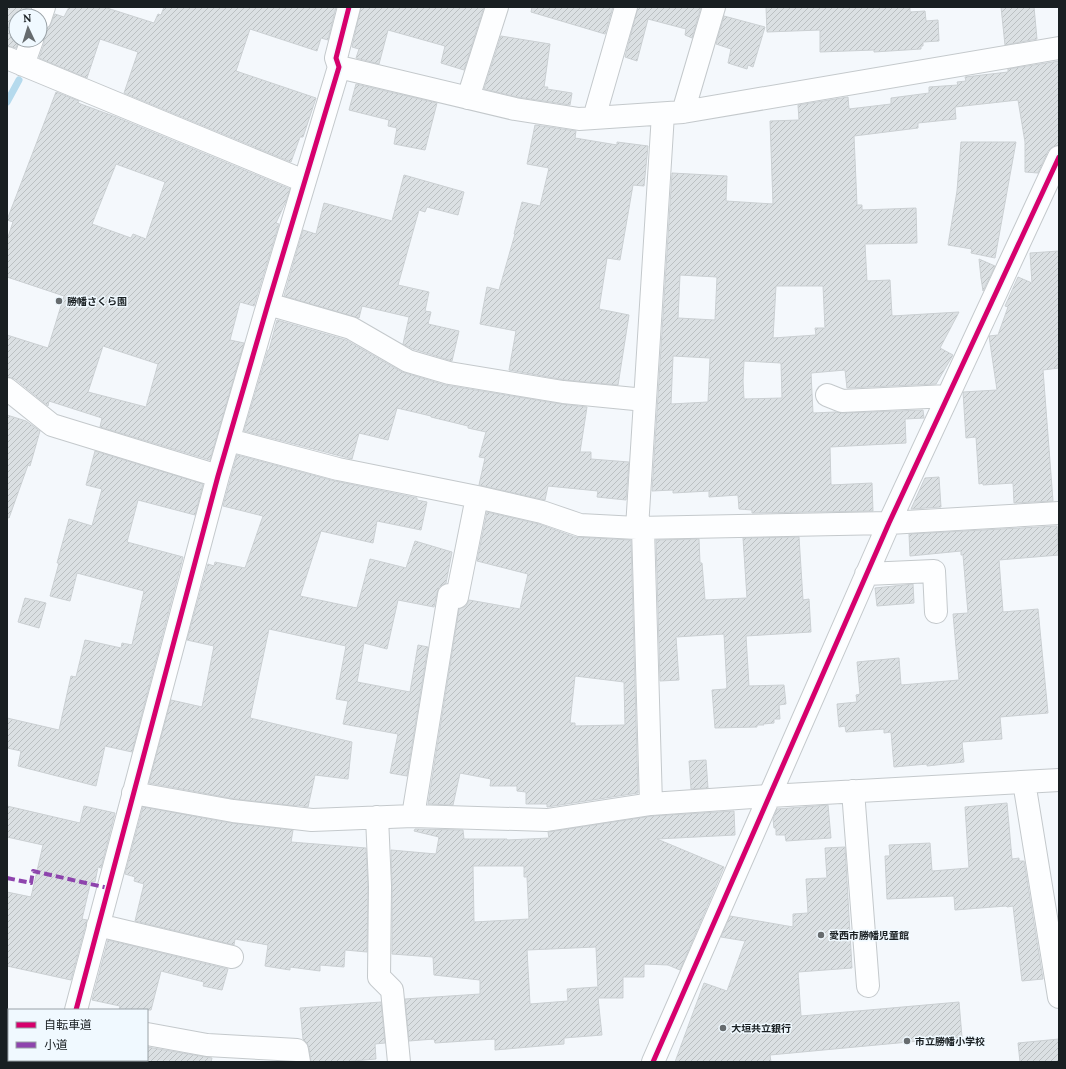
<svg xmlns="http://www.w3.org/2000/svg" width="1066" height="1069" font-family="Lora,'Noto Sans JP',serif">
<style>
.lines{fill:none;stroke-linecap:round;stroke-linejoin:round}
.stream{stroke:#b5daed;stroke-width:7}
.building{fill:url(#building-hatch);stroke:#cbd0d3;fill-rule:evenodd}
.minor-casing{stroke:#c4c9cc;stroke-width:24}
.minor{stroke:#fdfeff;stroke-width:22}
.quiet{stroke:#8e44ad;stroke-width:4;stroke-dasharray:8 4;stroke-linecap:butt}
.cycleway-casing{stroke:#f0f9ff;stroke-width:8}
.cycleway{stroke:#d6006c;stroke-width:5}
.poi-dot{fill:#666b6e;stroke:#f0f9ff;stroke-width:1.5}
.labels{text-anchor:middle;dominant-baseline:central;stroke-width:3;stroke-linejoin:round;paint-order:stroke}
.poi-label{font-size:10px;font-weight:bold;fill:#191f22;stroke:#f0f9ff;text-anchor:start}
</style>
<defs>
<pattern id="building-hatch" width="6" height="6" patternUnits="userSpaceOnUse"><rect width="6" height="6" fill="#dbe0e3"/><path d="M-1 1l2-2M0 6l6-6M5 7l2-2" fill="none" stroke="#bbc0c2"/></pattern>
</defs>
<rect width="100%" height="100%" fill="#f4f8fc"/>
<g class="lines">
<path class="stream" d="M 7,102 L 19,80"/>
</g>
<path class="building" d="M 7,7 L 21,7 L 30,10 L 28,16 L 16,16 L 16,40 L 19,40 L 16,48 L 7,46 Z
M 69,7 L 104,7 L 154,23 L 158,14 L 161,15 L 164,7 L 336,7 L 328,40 L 321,38 L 317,51 L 250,29 L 236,71 L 316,98 L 303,137 L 300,137 L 291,162 L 124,93 L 138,52 L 100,39 L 87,78 L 39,58 L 44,44 L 44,38 L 41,31 L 49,28 L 55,14 L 64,17 Z
M 361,7 L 484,7 L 464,70 L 441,63 L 445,46 L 388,30 L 379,64 L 356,58 L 359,49 L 352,47 Z
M 532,7 L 613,7 L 605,34 L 531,12 Z
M 638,7 L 701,7 L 692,38 L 685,35 L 686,29 L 648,19 L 637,61 L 625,57 Z
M 766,7 L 910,7 L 910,12 L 925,11 L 926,21 L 938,20 L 939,41 L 923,42 L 923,46 L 921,46 L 921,49 L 874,52 L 874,50 L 820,52 L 820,30 L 767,32 Z
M 1001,7 L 1034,7 L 1037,39 L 1005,45 Z
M 724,16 L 765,27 L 753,67 L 748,65 L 747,69 L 728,63 L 731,49 L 716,44 Z
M 501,36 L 550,44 L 544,87 L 548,87 L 547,89 L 572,93 L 570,105 L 517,97 L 484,89 Z
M 1059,61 L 1059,145 L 1052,147 L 1048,151 L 1038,173 L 1025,172 L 1025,142 L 1018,100 L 955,107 L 956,119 L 918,123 L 918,128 L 854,136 L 857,205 L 862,205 L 862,210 L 916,208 L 917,243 L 865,244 L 867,281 L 890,280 L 892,316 L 959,312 L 940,348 L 953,355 L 936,384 L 847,388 L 845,370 L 811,373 L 813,413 L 835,412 L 843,413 L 923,410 L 924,418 L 905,419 L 906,443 L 830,447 L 831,485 L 872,483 L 873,511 L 752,513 L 752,510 L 739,509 L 738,495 L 709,497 L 709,491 L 673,493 L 673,490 L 652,491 L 672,173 L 727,176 L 726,201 L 773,204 L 770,121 L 799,120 L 798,105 L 848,97 L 849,109 L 891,104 L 891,98 L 929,93 L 929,87 L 958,85 L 957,82 L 966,81 L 965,77 L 1008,72 L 1008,69 ZM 680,275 L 717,277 L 715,320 L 678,318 ZM 776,286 L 823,286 L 825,328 L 815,328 L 816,335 L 773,338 ZM 673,356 L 710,358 L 708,402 L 671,404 ZM 744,361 L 781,363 L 782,398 L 744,399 L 743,381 Z
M 356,84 L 437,103 L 425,150 L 394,144 L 397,128 L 388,126 L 389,120 L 349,110 Z
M 56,92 L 79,101 L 78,103 L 116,117 L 290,189 L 286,201 L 276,223 L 279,224 L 254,306 L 240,302 L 230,340 L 244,343 L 210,460 L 100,427 L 102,418 L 49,401 L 48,406 L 15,379 L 7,377 L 7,335 L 48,348 L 64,296 L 7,277 L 7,240 L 13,222 L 7,220 ZM 116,164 L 165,182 L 146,239 L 133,234 L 131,238 L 92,224 ZM 103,346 L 158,364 L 146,407 L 88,392 Z
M 535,125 L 576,131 L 575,138 L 617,145 L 617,142 L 648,146 L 644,186 L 633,185 L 620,260 L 607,258 L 599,309 L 629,315 L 618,385 L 565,380 L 509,370 L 516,331 L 480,324 L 487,287 L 499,290 L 515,234 L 514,234 L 522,202 L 540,206 L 549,168 L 527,164 Z
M 961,142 L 1016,142 L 995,258 L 971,253 L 972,249 L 948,245 L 957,191 Z
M 404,175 L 464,192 L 458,215 L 427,207 L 425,212 L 419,210 L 398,285 L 429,292 L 425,311 L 431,312 L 428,324 L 459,331 L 452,361 L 413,349 L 403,344 L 409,317 L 362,306 L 359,318 L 284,296 L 303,230 L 316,234 L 324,203 L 392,221 Z
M 1059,251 L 1059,368 L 1043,370 L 1053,501 L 1014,503 L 1013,483 L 983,485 L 983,483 L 979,484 L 976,437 L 966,438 L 963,392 L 997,390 L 989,336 L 998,335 L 1008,307 L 1005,306 L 1018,277 L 1032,283 L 1030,253 Z
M 979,259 L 995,266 L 983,291 L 981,278 Z
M 277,320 L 346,340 L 402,372 L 445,385 L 561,404 L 587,407 L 580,452 L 591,452 L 591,459 L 629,462 L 626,500 L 597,497 L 598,491 L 548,486 L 545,500 L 479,485 L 485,458 L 479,457 L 486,432 L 468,428 L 468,426 L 431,417 L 431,416 L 397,408 L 388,440 L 359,433 L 352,459 L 244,431 L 268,350 L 269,350 Z
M 7,415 L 26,421 L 40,431 L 30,466 L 28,465 L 9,518 L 7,517 Z
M 95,451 L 203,484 L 195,515 L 138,500 L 127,542 L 183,557 L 132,752 L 105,746 L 96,786 L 18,766 L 21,751 L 7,748 L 7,718 L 59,730 L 71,676 L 76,677 L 85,640 L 121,648 L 122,643 L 132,645 L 144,591 L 77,573 L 70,601 L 50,596 L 59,563 L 57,563 L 69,519 L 92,526 L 102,489 L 86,485 Z
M 237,455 L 335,481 L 417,498 L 417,500 L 427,502 L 421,530 L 377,521 L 373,543 L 321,531 L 300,596 L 357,608 L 370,559 L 406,568 L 415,541 L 452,552 L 446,583 L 439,587 L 437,593 L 434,607 L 398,600 L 387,649 L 364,643 L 357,682 L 410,692 L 418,645 L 428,647 L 407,776 L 390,773 L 398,734 L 343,724 L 348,701 L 336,699 L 346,646 L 269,629 L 250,718 L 352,742 L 348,779 L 315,775 L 308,807 L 297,805 L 297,806 L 235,799 L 149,783 L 171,700 L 202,707 L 214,646 L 187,640 L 208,564 L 214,566 L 215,562 L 245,568 L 263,516 L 223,506 Z
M 939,477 L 941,507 L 911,509 L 925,478 Z
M 487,512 L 539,524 L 575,537 L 631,540 L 638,793 L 547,807 L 547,804 L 526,804 L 526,792 L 517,791 L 517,786 L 490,786 L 491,779 L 460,773 L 453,805 L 428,804 L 459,609 L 466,606 L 469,600 L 520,609 L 528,574 L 477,561 ZM 575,676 L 624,682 L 625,725 L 575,726 L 575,723 L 570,723 Z
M 1057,526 L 1059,555 L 999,560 L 1003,612 L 1038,609 L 1048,713 L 1000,717 L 1002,739 L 962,742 L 964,762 L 927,766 L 927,764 L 894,767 L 891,732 L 884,733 L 884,729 L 846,732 L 845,726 L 839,727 L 837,704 L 857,702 L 856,695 L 860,694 L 857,662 L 899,658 L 901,685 L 959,680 L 953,614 L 968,613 L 963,555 L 961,555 L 961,551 L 910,556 L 909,534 Z
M 799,537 L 803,600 L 809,599 L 811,632 L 746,636 L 749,686 L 784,685 L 786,704 L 779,705 L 780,719 L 774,719 L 774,723 L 763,724 L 764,725 L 757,725 L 757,727 L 715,728 L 712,690 L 726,689 L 726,688 L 727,688 L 724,634 L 676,637 L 679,680 L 660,681 L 656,540 L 699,539 L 700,563 L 702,563 L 705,600 L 747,598 L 743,538 Z
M 913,584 L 914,603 L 877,606 L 875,588 Z
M 25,598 L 46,603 L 39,628 L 18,622 Z
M 706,760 L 708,788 L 691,789 L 689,761 Z
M 1007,803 L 1012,859 L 1019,858 L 1019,861 L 1024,861 L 1043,979 L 1022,981 L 1013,906 L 1007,907 L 1006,906 L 955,910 L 954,896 L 887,899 L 885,856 L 890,856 L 889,845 L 930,843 L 932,871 L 969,868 L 965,807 Z
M 828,805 L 831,838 L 786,841 L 785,835 L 776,835 L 776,828 L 774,828 L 773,819 L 777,809 Z
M 7,806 L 80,823 L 84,806 L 115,813 L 101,868 L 98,867 L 95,882 L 91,881 L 82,919 L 87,920 L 71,980 L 7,966 L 7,892 L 31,897 L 43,845 L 7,837 Z
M 143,807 L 231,823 L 293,830 L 291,842 L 366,848 L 368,886 L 367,952 L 345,950 L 344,967 L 320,965 L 320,971 L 290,967 L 290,970 L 265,966 L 268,945 L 235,939 L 234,945 L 135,921 L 144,884 L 134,881 L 135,877 L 125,874 Z
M 734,811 L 735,835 L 657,839 L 724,867 L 680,970 L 668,965 L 644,964 L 644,977 L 623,977 L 623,998 L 598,998 L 602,1035 L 564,1038 L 564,1044 L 495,1050 L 495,1039 L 435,1043 L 434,1039 L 409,1041 L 405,999 L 480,994 L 480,980 L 434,975 L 433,957 L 392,954 L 392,886 L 391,850 L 436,854 L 439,837 L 414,831 L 415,829 L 463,830 L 464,839 L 507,839 L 507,840 L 549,838 L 548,832 L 652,816 ZM 473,866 L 524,866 L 524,877 L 527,877 L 529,919 L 474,922 ZM 596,947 L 598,990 L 597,987 L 567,989 L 568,1001 L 530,1004 L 527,950 Z
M 845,847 L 852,968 L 798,972 L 801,1016 L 959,1002 L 962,1037 L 770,1055 L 771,1062 L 675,1062 L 704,983 L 727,991 L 745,941 L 721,937 L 730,916 L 793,927 L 793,914 L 808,913 L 806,879 L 827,878 L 825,848 Z
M 108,940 L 228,969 L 222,990 L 203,986 L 204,982 L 161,971 L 151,1010 L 119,1010 L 120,1006 L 92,1000 Z
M 381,1002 L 385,1043 L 375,1044 L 376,1059 L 342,1062 L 311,1062 L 309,1048 L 307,1043 L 303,1039 L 300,1008 Z
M 1059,1039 L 1059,1062 L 1020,1062 L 1018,1043 Z
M 147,1047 L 212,1058 L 211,1062 L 147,1062 Z"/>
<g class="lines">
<g class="minor-casing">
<path id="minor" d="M 40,19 L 44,7
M 7,58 L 304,181
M 23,65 L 32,40
M 339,67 L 515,109 L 579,119 L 683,112 L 1059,48
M 468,98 L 497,7
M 683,112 L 714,7
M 594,118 L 626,7
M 268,304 L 351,328 L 408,361 L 449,373 L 563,392 L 645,400
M 7,389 L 52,425 L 218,476
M 827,395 L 842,401 L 948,396
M 229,440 L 338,469 L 477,497 L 542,512 L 580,525 L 637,528 L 889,523 L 1059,513
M 637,528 L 663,114
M 643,528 L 651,804
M 866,574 L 934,571 L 936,612
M 1024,782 L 1059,997
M 853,791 L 868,986
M 133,793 L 233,811 L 312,820 L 413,816 L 547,820 L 651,804 L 769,796 L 1059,780
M 413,816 L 449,595 L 457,597 L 477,497
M 377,817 L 380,886 L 379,977 L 392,990 L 399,1062
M 98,925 L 232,957
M 76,1010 L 218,476 L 268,304 L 339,67 L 336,58 L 349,7
M 147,1034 L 207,1045 L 297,1050 L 299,1062
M 57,1062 L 58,1060
M 653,1062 L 889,523 L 1059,157"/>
</g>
<use href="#minor" class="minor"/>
<path class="quiet" d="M 7,878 L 31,883 L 33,871 L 108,888"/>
<g class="cycleway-casing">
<path id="cycleway" d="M 76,1010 L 218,476 L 268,304 L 339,67 L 336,58 L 349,7
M 653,1062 L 889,523 L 1059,157"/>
</g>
<use href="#cycleway" class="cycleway"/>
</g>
<g class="poi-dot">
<circle cx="59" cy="301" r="4"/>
<circle cx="821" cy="935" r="4"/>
<circle cx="723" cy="1028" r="4"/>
<circle cx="907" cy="1041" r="4"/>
</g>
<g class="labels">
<g class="poi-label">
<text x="67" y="301">勝幡さくら園</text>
<text x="829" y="935">愛西市勝幡児童館</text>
<text x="731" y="1028">大垣共立銀行</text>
<text x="915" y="1041">市立勝幡小学校</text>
</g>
</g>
<rect width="1066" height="1069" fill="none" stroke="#191f22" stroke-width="16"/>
<rect x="8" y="1009" width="140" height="52" fill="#f0f9ff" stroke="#9aa2a7"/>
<rect x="16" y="1022" width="20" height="6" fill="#d6006c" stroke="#9aa2a7"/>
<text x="44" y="1029" font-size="12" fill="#191f22">自転車道</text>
<rect x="16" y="1042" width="20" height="6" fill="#8e44ad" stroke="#9aa2a7"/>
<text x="44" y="1049" font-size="12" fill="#191f22">小道</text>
<g transform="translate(28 28) rotate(356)"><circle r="19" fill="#f0f9ff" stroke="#9aa2a7"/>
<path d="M0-3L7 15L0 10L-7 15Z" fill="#666b6e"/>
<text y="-6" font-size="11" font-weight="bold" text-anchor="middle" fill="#191f22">N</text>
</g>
</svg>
